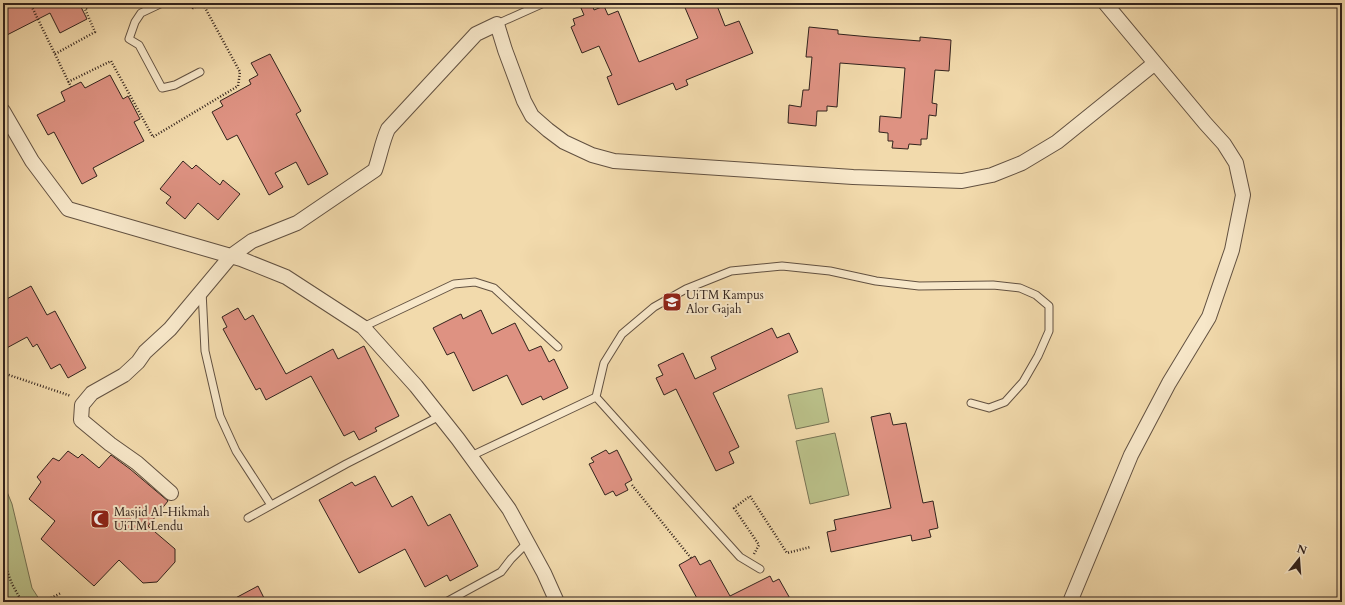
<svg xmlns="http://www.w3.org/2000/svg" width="1345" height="605" font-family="Cardo,serif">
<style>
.green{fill:#bac089;stroke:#767253}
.building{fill:#de9282;stroke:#32231d}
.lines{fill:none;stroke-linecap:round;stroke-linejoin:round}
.lane-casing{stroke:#625141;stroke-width:9}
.street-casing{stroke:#625141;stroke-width:16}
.path{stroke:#32231d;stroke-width:2.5;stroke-dasharray:1 2;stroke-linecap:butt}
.lane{stroke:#f7e7c9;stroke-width:7}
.street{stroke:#f7e7c9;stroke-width:14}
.labels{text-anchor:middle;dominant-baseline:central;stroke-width:4;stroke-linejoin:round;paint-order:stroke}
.poi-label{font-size:12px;fill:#32231d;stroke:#f7e7c9;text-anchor:start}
</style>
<rect width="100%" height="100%" fill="#f2daac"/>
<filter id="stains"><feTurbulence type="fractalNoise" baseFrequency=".005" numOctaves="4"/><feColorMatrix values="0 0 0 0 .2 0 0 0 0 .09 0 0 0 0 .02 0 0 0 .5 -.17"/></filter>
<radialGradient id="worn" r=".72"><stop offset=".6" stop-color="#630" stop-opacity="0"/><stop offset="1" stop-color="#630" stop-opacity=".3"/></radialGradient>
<path class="green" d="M 822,388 L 829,422 L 796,429 L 788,395 Z
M 835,433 L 849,495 L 810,504 L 796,441 Z
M 3,482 L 12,504 L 32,588 L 41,602 L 3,602 Z"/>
<path class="building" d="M 3,3 L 79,3 L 87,19 L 60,33 L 50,13 L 3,37 Z
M 683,3 L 716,3 L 725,26 L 739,21 L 753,53 L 686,80 L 688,85 L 676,90 L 673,83 L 618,105 L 607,77 L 612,75 L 599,46 L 582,53 L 571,27 L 575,25 L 573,19 L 584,15 L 581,8 L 592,4 L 594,10 L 604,6 L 608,15 L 618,11 L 639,62 L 698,38 Z
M 809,27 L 838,30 L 838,34 L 870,37 L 920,41 L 920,37 L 951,40 L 949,71 L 935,70 L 932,103 L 937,104 L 936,116 L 929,115 L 927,139 L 921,139 L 921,145 L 909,144 L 908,149 L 892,148 L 893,141 L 888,141 L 888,133 L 879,132 L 880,116 L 901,118 L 905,68 L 840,63 L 837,107 L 827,106 L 827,111 L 817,111 L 816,126 L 788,123 L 789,105 L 801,107 L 803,90 L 809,90 L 812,57 L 806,57 Z
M 270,54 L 301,111 L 296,114 L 328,174 L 308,185 L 296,162 L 275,173 L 283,187 L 269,195 L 237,135 L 227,140 L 212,112 L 223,106 L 220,101 L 251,84 L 249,80 L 258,75 L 251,63 Z
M 110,75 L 123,99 L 128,96 L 140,119 L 134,122 L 144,141 L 93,168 L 97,176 L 82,184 L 54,132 L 48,135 L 37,115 L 65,101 L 61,92 L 81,82 L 85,88 Z
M 183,161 L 192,169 L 196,165 L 220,185 L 223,180 L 240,194 L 218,220 L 198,203 L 185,219 L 166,203 L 171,197 L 160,189 Z
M 31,286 L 47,315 L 55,311 L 86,368 L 68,378 L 60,364 L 51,369 L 37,344 L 33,347 L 27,337 L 3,350 L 3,301 Z
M 238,308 L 245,320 L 253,315 L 286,374 L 333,349 L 338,359 L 364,346 L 399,416 L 375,428 L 377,431 L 359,440 L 354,431 L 344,436 L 311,376 L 266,400 L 260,388 L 256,390 L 223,329 L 227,327 L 222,317 Z
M 481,310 L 492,334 L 515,323 L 529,351 L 541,346 L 549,362 L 554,359 L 568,388 L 543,400 L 541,396 L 522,405 L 507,375 L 473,391 L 454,352 L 447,355 L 433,328 L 461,314 L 463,319 Z
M 772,328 L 777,338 L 789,333 L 798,352 L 713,393 L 739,447 L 729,452 L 734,463 L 716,471 L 676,389 L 664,395 L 656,378 L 663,375 L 658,365 L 683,353 L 695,379 L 716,369 L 711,357 Z
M 890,413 L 893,425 L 906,423 L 923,503 L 933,501 L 938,528 L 929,530 L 931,537 L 912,541 L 911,535 L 831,552 L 827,532 L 836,530 L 834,520 L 891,508 L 871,417 Z
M 606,450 L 609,454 L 617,450 L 632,480 L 625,484 L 628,490 L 616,496 L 613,491 L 605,495 L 589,464 L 594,462 L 591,458 Z
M 68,451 L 78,458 L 82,454 L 99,468 L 111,455 L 130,469 L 168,501 L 148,526 L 175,549 L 175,562 L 157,582 L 143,583 L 119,560 L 94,586 L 41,539 L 55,521 L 29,499 L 41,482 L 37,477 L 53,458 L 59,461 Z
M 375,476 L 392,507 L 412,496 L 428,526 L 450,514 L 478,566 L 450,581 L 447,575 L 425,587 L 405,549 L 359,573 L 319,500 L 352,482 L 355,486 Z
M 695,556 L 700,565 L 710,560 L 730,596 L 770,576 L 773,582 L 779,579 L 792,602 L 699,602 L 679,565 Z
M 258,586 L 266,602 L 228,602 Z"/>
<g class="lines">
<g class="lane-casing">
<path id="lane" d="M 160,4 L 141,13 L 135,22 L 129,39 L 139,45 L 162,88 L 175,85 L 200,72
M 497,24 L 544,3
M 202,291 L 205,351 L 220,416 L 236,451 L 271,505
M 363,327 L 454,284 L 475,282 L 494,288 L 558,347
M 596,397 L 604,363 L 622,334 L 654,307 L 686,289 L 731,271 L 782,266 L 830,271 L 876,281 L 919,286 L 993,285 L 1020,288 L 1036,295 L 1049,306 L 1049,331 L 1038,356 L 1023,382 L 1005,402 L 989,408 L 971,403
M 596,397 L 740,557 L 760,569
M 471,456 L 596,397
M 248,518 L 346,464 L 440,416
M 446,602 L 501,572 L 511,559 L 527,543"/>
</g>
<g class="street-casing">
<path id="street" d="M 3,111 L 32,161 L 68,209 L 241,259 L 286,277 L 363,327 L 416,386 L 458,439 L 509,509 L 544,573 L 557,602
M 171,493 L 137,463 L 110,444 L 81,420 L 82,405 L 92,393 L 124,375 L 138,362 L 145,352 L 170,329 L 231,256 L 252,241 L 297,223 L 375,170 C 380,156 382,142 388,129 L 476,34 L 497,24 L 505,50 L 524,101 L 532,116 L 548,130 L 564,142 L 592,155 L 614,161 L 853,177 L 962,181 L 992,175 L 1022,163 L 1057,142 L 1155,63
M 1070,602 L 1131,455 L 1169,383 L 1209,317 L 1232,250 L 1243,195 L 1236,163 L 1224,144 L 1205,123 L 1105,3"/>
</g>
<path class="path" d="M 30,3 L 71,87
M 55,54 L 95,32 L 85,9 L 95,3
M 68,82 L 111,61 L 153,137 L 238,86 L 240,72 L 203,4 L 193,8 L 191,3
M 3,373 L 71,396
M 632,485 L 691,558
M 754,554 L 759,545 L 734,508 L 750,496 L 787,553 L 810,547
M 3,560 L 12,584 L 22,602
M 43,602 L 61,593"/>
<use href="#lane" class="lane"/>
<use href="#street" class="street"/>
</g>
<defs>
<g id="university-square" transform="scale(1)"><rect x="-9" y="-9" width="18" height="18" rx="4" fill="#8f2418" stroke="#f7e7c9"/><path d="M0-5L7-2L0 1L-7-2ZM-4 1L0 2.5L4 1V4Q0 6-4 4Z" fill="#fff"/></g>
<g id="mosque-square" transform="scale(1)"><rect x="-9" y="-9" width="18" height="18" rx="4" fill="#8f2418" stroke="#f7e7c9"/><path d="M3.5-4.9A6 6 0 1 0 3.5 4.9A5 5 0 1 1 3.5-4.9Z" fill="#fff"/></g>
</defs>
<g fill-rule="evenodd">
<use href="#university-square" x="672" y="302"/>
<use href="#mosque-square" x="100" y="519"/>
</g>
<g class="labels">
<g class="poi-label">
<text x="686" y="295">UiTM Kampus<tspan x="686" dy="14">Alor Gajah</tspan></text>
<text x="114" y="512">Masjid Al-Hikmah<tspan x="114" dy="14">UiTM Lendu</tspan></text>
</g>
</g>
<rect width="1345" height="605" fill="none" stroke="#f2daac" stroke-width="16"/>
<rect x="4" y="4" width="1337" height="597" fill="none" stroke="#32231d" stroke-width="2"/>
<rect x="8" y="8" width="1329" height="589" fill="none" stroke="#32231d"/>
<g transform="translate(1299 559) rotate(17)" stroke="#f7e7c9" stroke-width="3" paint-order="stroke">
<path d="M0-3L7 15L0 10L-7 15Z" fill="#32231d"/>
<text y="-6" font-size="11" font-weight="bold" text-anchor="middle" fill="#32231d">N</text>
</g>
<rect width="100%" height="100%" filter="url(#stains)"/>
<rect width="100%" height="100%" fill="url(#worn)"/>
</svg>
